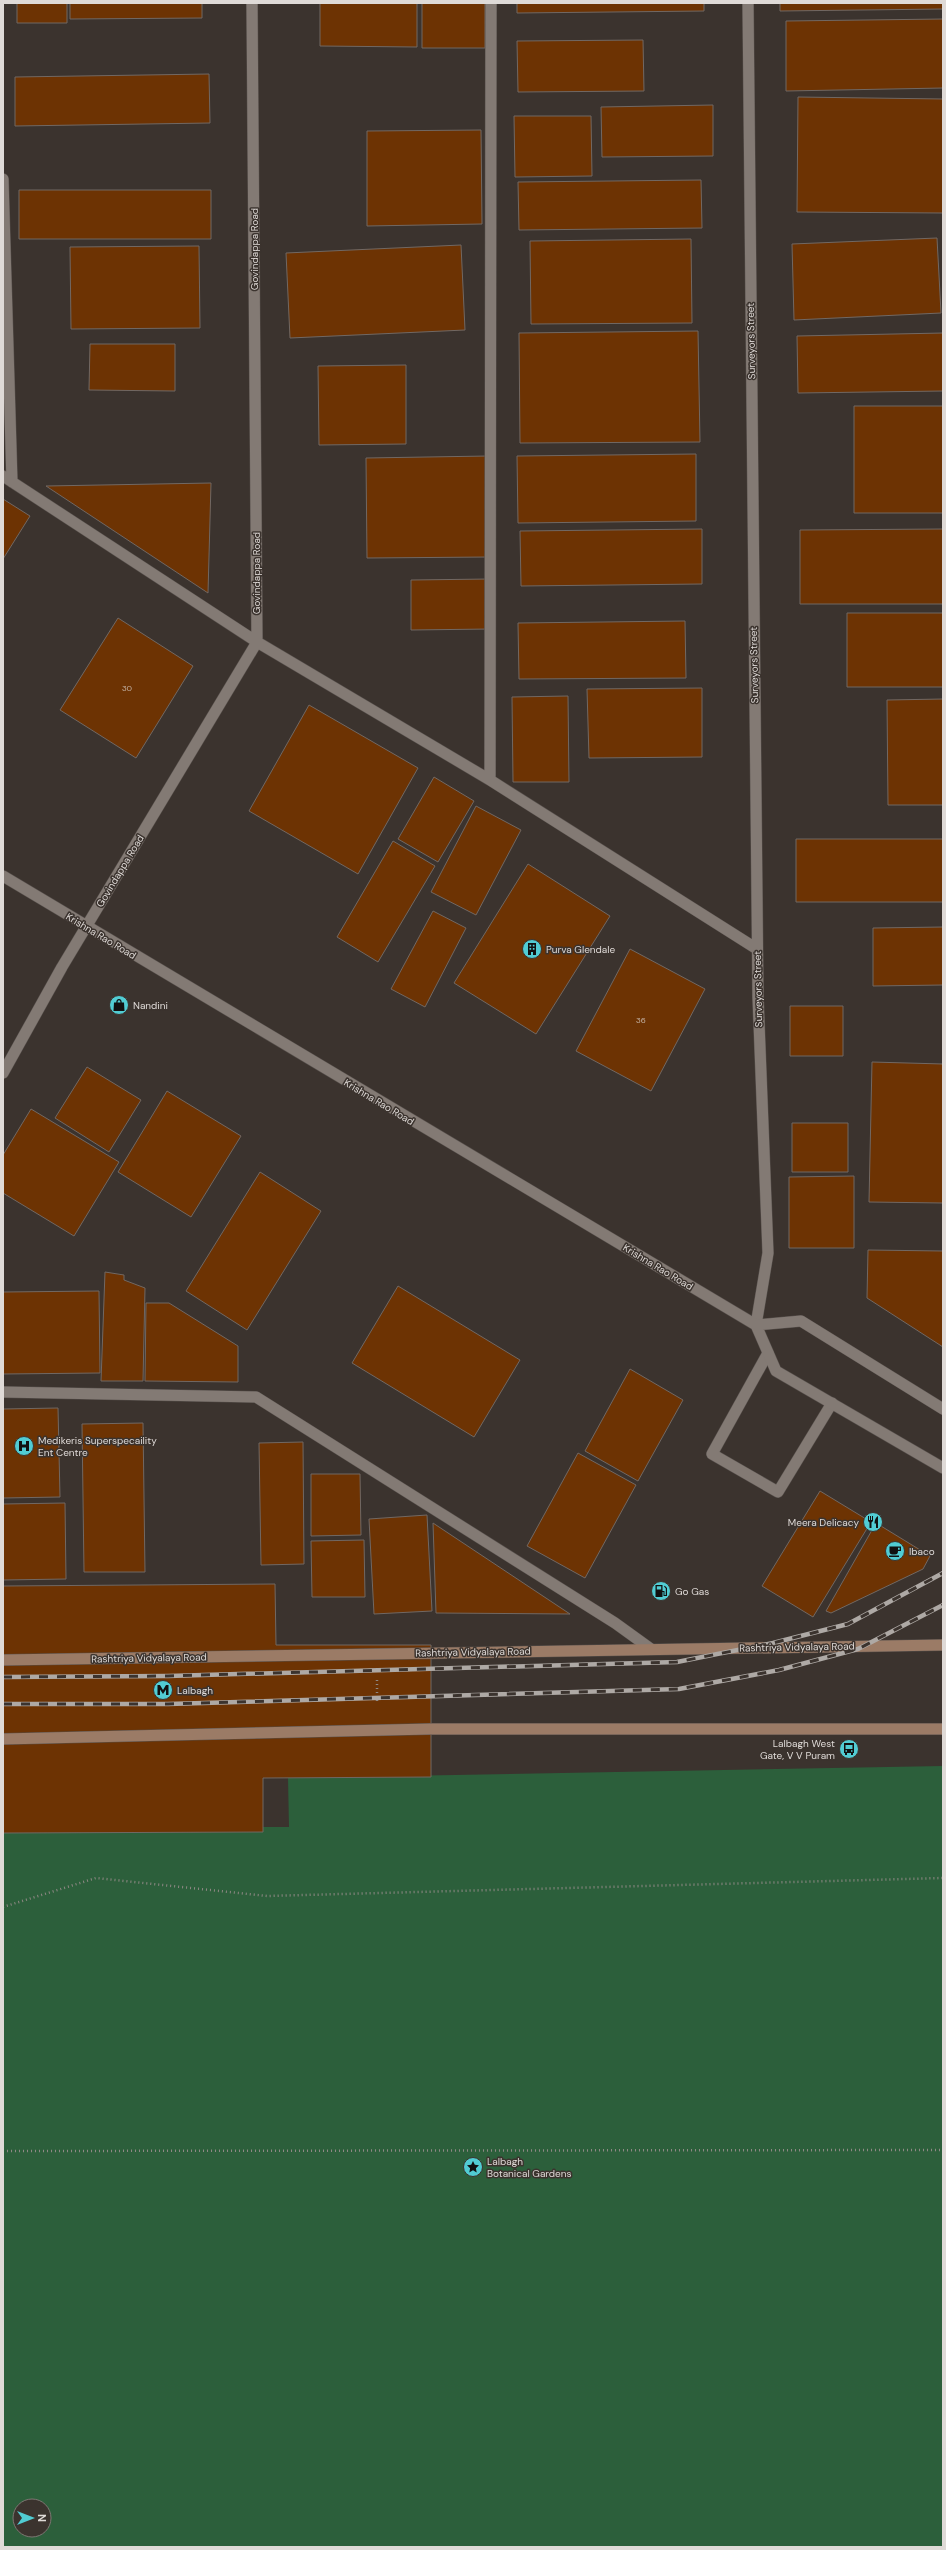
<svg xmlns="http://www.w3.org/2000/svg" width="946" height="2550" font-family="'DM Sans',sans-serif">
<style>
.green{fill:#2c5f3b;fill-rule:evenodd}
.building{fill:#6d3303;stroke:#716863}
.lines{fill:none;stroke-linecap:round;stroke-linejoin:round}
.service-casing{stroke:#57504c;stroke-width:12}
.minor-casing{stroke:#57504c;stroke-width:12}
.tertiary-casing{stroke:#57504c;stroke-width:12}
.secondary-casing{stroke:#57504c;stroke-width:12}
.path{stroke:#8e8884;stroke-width:2.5;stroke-dasharray:1 3;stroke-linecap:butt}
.service{stroke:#837a74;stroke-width:11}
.minor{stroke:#837a74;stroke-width:11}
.tertiary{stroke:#837a74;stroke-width:11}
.secondary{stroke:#9b7b66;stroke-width:11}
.rail-casing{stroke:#aea9a5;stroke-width:4.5}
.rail{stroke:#3b332e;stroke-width:3;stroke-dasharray:9;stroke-linecap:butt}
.labels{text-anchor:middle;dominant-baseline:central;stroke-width:3;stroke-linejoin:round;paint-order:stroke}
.number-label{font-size:8px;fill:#c2b0a2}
.street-label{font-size:10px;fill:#dfdad7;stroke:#3b332e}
.poi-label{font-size:10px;fill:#dfdad7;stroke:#3b332e;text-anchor:start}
</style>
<rect width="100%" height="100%" fill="#3b332e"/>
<path class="green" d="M 943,1766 L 943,2547 L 3,2547 L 3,1827 L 289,1827 L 288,1778 ZM 20,2506 L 44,2506 L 44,2530 L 20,2530 Z"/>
<path class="building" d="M 17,3 L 67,3 L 67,23 L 17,23 Z
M 70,3 L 202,3 L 202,18 L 70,19 Z
M 320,3 L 417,3 L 417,47 L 320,46 Z
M 422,3 L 485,3 L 485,48 L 422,48 Z
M 517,3 L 704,3 L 704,11 L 517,13 Z
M 780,3 L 943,3 L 943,9 L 780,11 Z
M 943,19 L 943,88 L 786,91 L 786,21 Z
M 643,40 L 644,91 L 518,92 L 517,41 Z
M 209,74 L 210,123 L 15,126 L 15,77 Z
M 798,97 L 943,99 L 943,213 L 797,212 Z
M 713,105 L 713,156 L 602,157 L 601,107 Z
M 514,116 L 591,116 L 592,176 L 515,177 Z
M 481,130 L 482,224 L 367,226 L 367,131 Z
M 701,180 L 702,228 L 519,230 L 518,182 Z
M 19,190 L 211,190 L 211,239 L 19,239 Z
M 937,238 L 941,313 L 794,320 L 792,244 Z
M 691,239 L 692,323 L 531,324 L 530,241 Z
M 461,245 L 465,330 L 290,338 L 286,253 Z
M 199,246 L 200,328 L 71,329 L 70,247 Z
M 698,331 L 700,442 L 520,443 L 519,333 Z
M 943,333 L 943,391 L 798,393 L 797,336 Z
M 90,344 L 175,344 L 175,391 L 89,390 Z
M 406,365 L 406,444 L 319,445 L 318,366 Z
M 854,406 L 943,406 L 943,513 L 854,513 Z
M 696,454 L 696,521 L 518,523 L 517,456 Z
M 488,456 L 489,557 L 367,558 L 366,458 Z
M 211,483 L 208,593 L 46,486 Z
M 3,499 L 30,516 L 3,559 Z
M 702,529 L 702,584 L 521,586 L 520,531 Z
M 943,529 L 943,604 L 800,604 L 800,530 Z
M 489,579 L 490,629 L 411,630 L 411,580 Z
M 847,613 L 943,613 L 943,687 L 847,687 Z
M 118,618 L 193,666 L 136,758 L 60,710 Z
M 685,621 L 686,678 L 519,679 L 518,623 Z
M 702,688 L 702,757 L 589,758 L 587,689 Z
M 568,696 L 569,782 L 513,782 L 512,697 Z
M 943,699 L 943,805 L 888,805 L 887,700 Z
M 309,705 L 418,768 L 358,874 L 249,811 Z
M 434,777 L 474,801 L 438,862 L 398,839 Z
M 476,806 L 521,830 L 476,915 L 431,892 Z
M 796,839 L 943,839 L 943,902 L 796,902 Z
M 393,841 L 435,866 L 378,962 L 337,937 Z
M 528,864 L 610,916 L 536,1034 L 454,983 Z
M 433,911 L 466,928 L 425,1007 L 391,989 Z
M 943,927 L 943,985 L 873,986 L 873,928 Z
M 630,949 L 705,989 L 651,1091 L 576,1051 Z
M 790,1006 L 843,1006 L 843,1056 L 790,1056 Z
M 872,1062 L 943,1064 L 943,1203 L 869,1202 Z
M 87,1067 L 141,1100 L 109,1152 L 55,1118 Z
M 167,1091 L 241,1136 L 191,1217 L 118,1172 Z
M 31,1109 L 119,1162 L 74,1236 L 3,1193 L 3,1155 Z
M 792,1123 L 848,1123 L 848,1172 L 792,1172 Z
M 260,1172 L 321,1211 L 247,1330 L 186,1291 Z
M 854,1176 L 854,1248 L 789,1248 L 789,1177 Z
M 868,1250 L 943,1251 L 943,1347 L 867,1298 Z
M 105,1272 L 124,1275 L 124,1280 L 145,1288 L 143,1381 L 101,1381 Z
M 398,1286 L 520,1360 L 474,1437 L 352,1363 Z
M 99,1291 L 100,1373 L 3,1374 L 3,1292 Z
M 146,1303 L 169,1303 L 238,1346 L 238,1382 L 145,1381 Z
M 630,1369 L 683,1400 L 638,1481 L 585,1451 Z
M 58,1408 L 60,1497 L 3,1498 L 3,1409 Z
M 143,1423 L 145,1572 L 84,1572 L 82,1424 Z
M 303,1442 L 304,1564 L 261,1565 L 259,1443 Z
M 578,1453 L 636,1485 L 585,1578 L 527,1546 Z
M 311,1474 L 360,1474 L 361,1535 L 311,1536 Z
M 820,1491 L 871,1522 L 813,1617 L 762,1586 Z
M 65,1503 L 66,1579 L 3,1580 L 3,1504 Z
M 427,1515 L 432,1611 L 374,1614 L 369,1519 Z
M 433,1523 L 570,1614 L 436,1613 Z
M 876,1523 L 930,1556 L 923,1569 L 831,1613 L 826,1611 Z
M 364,1540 L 365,1597 L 312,1597 L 311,1541 Z
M 275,1584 L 276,1645 L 431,1645 L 431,1777 L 263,1778 L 263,1832 L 3,1833 L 3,1586 Z"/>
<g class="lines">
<g class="service-casing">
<path id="service" d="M 768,1353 L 712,1454 L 778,1492 L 832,1403"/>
</g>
<g class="minor-casing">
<path id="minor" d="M 748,3 L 758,997 L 768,1253 L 756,1325
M 3,179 L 12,482
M 3,476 L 257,642 L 490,780 L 757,949
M 490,780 L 491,3
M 3,1073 L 62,967 L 257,642 L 252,3
M 3,1392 L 256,1397 L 615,1623 L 651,1649"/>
</g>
<g class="tertiary-casing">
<path id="tertiary" d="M 3,876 L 756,1325 L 801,1321 L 943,1409
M 756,1325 L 776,1371 L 943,1468"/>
</g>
<g class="secondary-casing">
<path id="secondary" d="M 3,1660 L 943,1645
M 3,1739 L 430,1729 L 943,1729"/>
</g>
<path class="path" d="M 377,1680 L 377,1703
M 3,1907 L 96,1878 L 267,1896 L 943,1878
M 3,2151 L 943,2150"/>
<use href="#service" class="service"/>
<use href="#minor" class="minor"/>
<use href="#tertiary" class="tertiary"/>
<use href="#secondary" class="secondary"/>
<g class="rail-casing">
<path id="rail" d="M 3,1677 L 168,1676 L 677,1662 L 773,1643 L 848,1624 L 943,1573
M 3,1704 L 168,1704 L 679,1689 L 779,1670 L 858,1649 L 943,1605"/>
</g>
<use href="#rail" class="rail"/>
</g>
<defs>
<g id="building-disc" transform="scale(1)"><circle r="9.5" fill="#51ccd3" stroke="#3b332e"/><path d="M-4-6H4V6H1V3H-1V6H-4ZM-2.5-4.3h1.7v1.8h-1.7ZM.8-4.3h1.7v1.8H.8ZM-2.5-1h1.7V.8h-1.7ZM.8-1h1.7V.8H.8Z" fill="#111"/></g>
<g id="shop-disc" transform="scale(1)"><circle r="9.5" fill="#51ccd3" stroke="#3b332e"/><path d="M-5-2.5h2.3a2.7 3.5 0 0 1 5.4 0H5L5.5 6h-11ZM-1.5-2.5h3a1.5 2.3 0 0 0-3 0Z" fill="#111"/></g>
<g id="hospital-disc" transform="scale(1)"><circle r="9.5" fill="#51ccd3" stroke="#3b332e"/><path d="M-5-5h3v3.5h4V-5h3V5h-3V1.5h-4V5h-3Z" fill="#111"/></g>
<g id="restaurant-disc" transform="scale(1)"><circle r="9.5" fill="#51ccd3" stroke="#3b332e"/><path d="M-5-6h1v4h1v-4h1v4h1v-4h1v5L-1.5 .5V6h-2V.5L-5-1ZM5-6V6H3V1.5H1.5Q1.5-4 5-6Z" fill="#111"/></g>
<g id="cafe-disc" transform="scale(1)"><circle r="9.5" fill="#51ccd3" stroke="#3b332e"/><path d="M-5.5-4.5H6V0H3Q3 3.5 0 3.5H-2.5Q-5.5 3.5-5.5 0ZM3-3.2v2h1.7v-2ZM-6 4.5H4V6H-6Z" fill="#111"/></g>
<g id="fuel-disc" transform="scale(1)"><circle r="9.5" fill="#51ccd3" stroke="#3b332e"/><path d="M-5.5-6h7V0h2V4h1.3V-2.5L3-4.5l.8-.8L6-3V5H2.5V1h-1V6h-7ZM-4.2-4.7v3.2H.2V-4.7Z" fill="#111"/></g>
<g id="metro-disc" transform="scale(1)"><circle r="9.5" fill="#51ccd3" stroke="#3b332e"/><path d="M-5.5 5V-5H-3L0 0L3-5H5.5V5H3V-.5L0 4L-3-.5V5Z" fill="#111"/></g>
<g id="bus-disc" transform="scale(1)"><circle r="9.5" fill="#51ccd3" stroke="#3b332e"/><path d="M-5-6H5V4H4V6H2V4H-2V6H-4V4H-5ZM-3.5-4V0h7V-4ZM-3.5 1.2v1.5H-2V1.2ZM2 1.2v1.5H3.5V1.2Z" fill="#111"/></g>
<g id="sight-disc" transform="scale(1)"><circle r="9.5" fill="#51ccd3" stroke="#3b332e"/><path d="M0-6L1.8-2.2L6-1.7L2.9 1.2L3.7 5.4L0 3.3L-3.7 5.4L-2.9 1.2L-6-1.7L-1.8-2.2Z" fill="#111"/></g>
</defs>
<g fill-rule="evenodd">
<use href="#building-disc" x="532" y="949"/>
<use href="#shop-disc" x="119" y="1005"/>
<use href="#hospital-disc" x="24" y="1446"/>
<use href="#restaurant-disc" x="873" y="1522"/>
<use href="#cafe-disc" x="895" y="1551"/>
<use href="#fuel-disc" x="661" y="1591"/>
<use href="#metro-disc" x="163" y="1690"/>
<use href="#bus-disc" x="849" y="1749"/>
<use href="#sight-disc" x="473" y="2167"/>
</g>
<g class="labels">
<g class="number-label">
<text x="127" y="688">30</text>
<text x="641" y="1020">36</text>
</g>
<g class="street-label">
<text transform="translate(254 249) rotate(-90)">Govindappa Road</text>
<text transform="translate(751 341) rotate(-91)">Surveyors Street</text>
<text transform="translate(256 573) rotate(-90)">Govindappa Road</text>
<text transform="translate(754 665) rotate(-91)">Surveyors Street</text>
<text transform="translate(120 871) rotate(-59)">Govindappa Road</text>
<text transform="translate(101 936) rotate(31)">Krishna Rao Road</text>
<text transform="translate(758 989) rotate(-91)">Surveyors Street</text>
<text transform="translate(379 1102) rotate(31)">Krishna Rao Road</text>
<text transform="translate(658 1267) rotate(31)">Krishna Rao Road</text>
<text transform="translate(797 1647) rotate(-1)">Rashtriya Vidyalaya Road</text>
<text transform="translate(473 1652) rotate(-1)">Rashtriya Vidyalaya Road</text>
<text transform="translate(149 1658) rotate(-1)">Rashtriya Vidyalaya Road</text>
</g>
<g class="poi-label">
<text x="546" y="949">Purva Glendale</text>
<text x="133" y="1005">Nandini</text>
<text x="38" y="1440">Medikeris Superspecaility<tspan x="38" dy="12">Ent Centre</tspan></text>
<text x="859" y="1522" text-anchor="end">Meera Delicacy</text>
<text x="909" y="1551">Ibaco</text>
<text x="675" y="1591">Go Gas</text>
<text x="177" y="1690">Lalbagh</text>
<text x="835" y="1743" text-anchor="end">Lalbagh West<tspan x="835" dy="12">Gate, V V Puram</tspan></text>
<text x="487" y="2161">Lalbagh<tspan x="487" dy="12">Botanical Gardens</tspan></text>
</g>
</g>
<rect width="946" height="2550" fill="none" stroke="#dfdad7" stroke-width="8"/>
<g transform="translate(32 2518) rotate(90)"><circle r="19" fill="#3b332e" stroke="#7d7672"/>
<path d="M0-3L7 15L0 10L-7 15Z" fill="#51ccd3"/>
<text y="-6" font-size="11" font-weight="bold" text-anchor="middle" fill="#dfdad7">N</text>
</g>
</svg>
